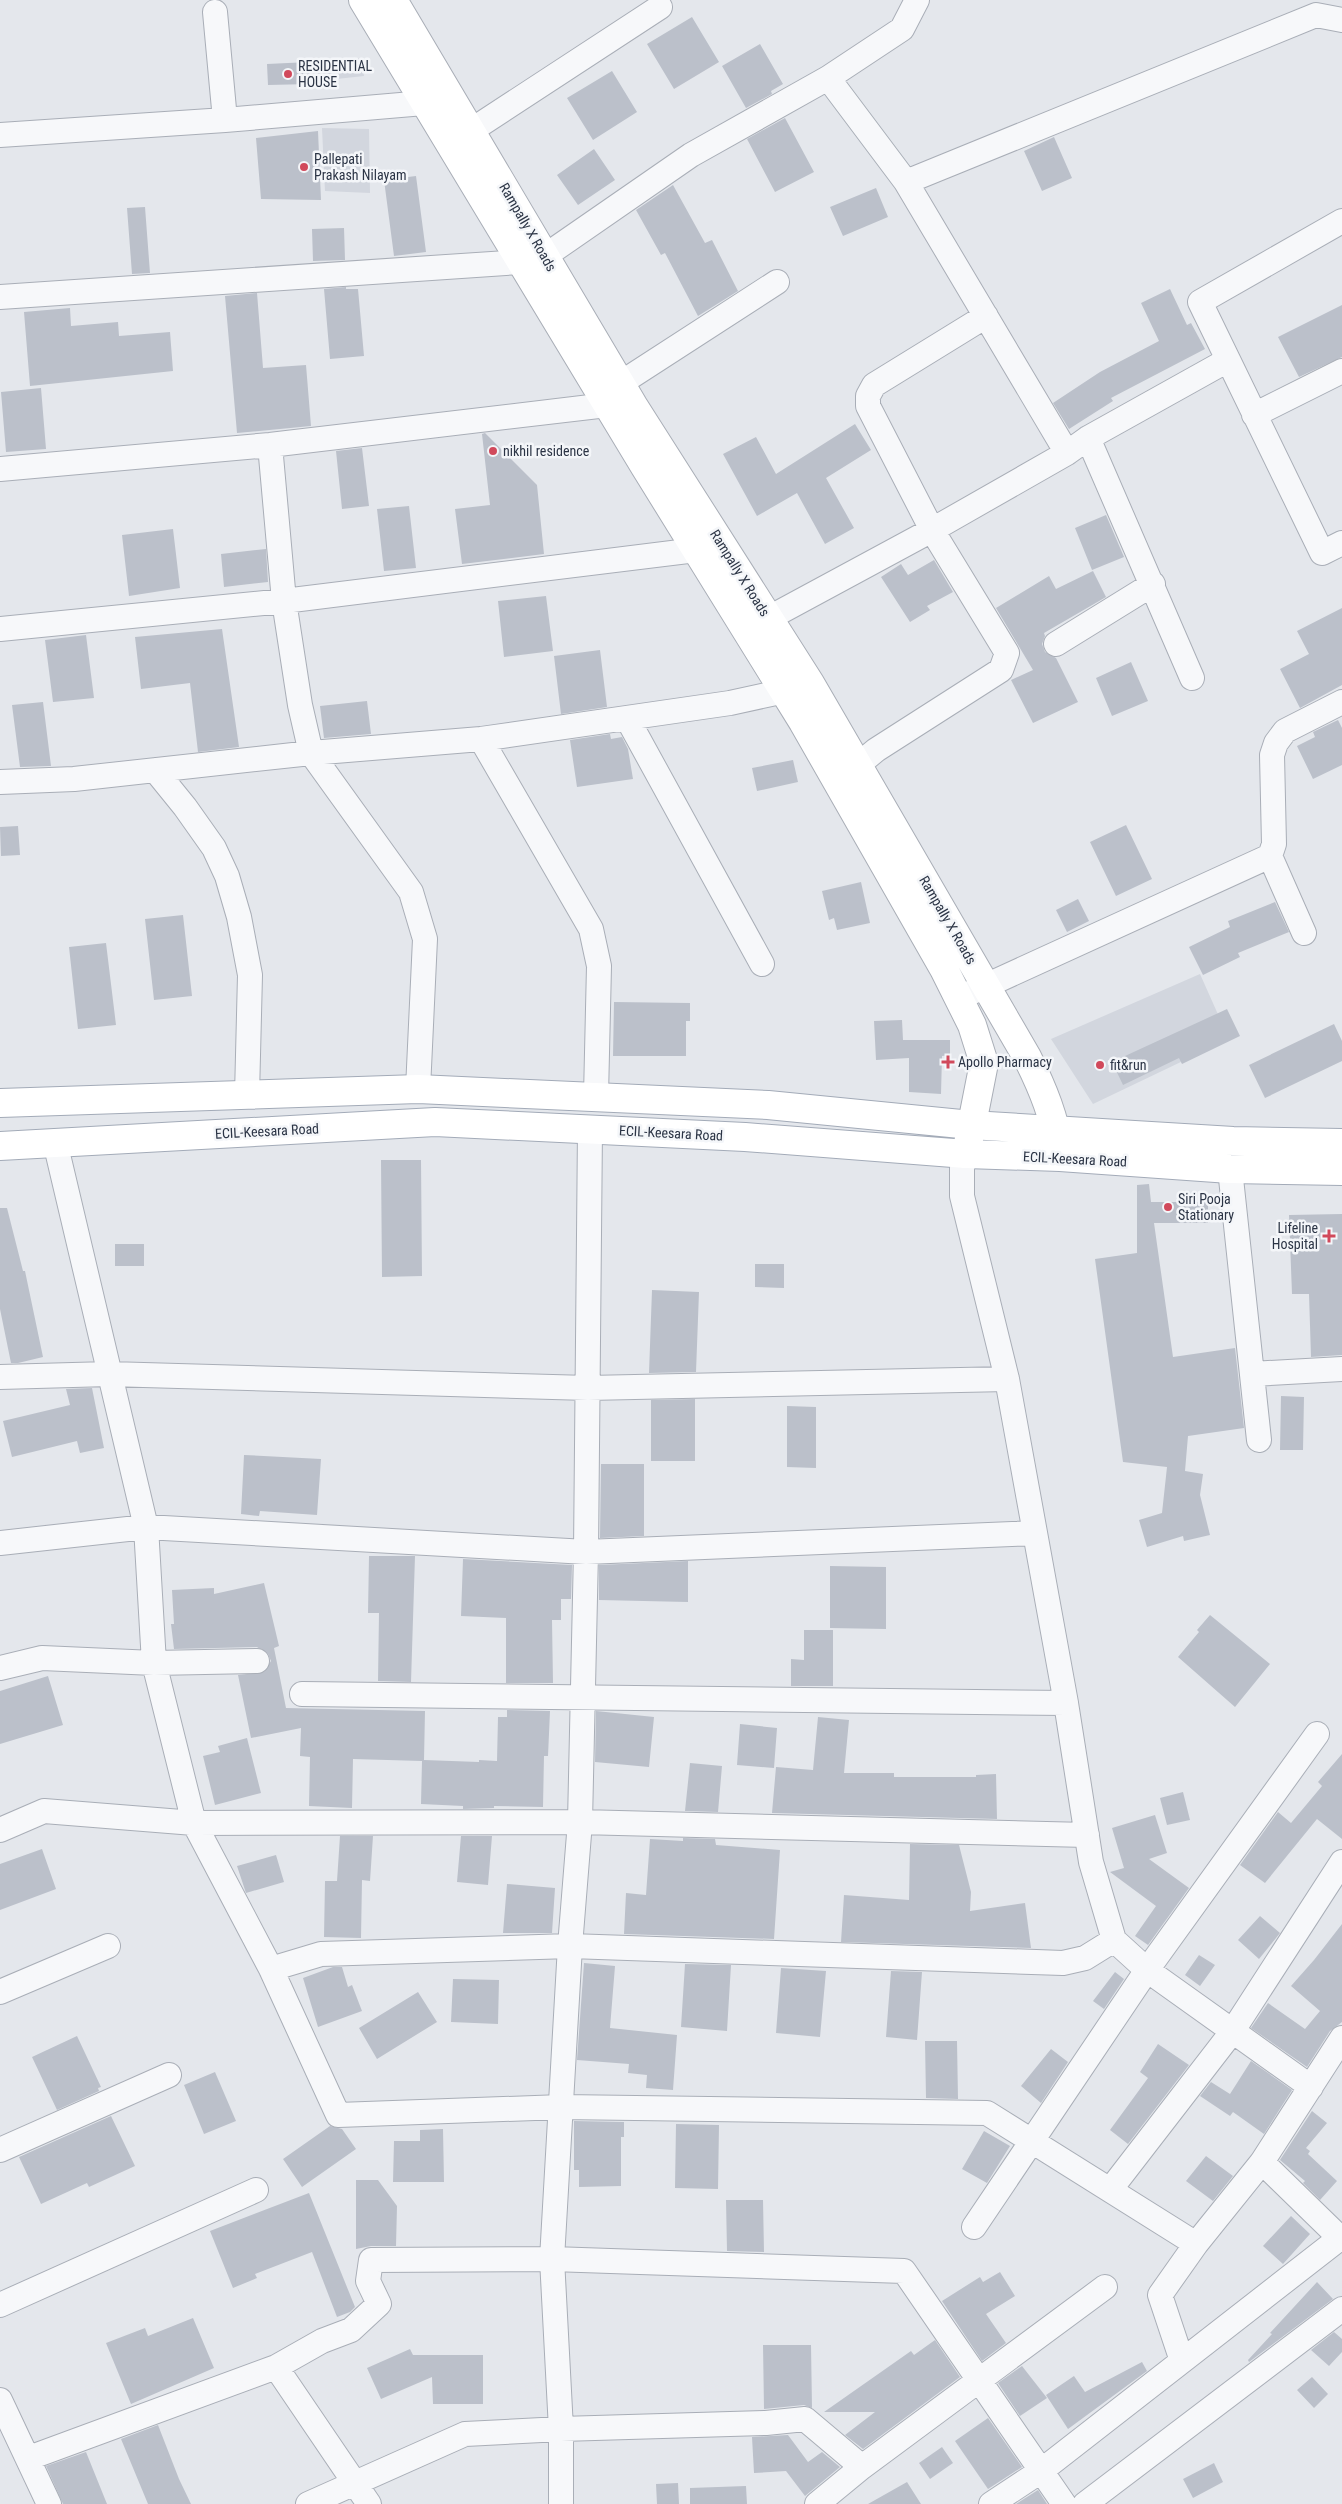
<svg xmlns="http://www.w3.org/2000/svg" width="1342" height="2504" font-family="'Roboto Condensed',sans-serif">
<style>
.built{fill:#d2d6de}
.building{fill:#bbc0ca}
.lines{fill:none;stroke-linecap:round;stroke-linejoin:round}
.minor-casing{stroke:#a9aeb7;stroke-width:26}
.secondary-casing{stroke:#a9aeb7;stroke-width:30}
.primary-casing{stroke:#a3abb8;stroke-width:30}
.minor{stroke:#f7f8fa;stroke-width:24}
.secondary{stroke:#fff;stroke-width:28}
.primary{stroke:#fff;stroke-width:28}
.poi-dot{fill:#d1495b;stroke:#f4f6f9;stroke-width:2}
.labels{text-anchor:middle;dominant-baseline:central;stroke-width:5;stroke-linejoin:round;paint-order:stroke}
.poi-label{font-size:14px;fill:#2b3445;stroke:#f4f6f9;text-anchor:start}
.street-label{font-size:14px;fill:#2b3445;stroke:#f4f6f9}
</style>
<rect width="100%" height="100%" fill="#e4e7ec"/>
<path class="built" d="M 361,58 L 364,76 L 318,81 L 314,61 Z
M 322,128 L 369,129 L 370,193 L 325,191 Z
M 1200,974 L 1229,1039 L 1093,1104 L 1051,1039 Z"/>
<path class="building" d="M 692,17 L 719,62 L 674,89 L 647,44 Z
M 760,44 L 783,84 L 771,91 L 772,94 L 746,108 L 722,66 Z
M 309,62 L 310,84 L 268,85 L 267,64 Z
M 612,71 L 637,112 L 593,140 L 567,98 Z
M 785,118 L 814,172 L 775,192 L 747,139 Z
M 318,131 L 321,200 L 261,199 L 256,138 Z
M 1054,137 L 1072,178 L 1042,191 L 1024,151 Z
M 594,149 L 615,180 L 578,205 L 557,175 Z
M 416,176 L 426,252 L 394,256 L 384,180 Z
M 673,185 L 705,243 L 712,240 L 738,291 L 698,316 L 665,253 L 661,255 L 636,210 Z
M 876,188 L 888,217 L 843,236 L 830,207 Z
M 145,207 L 150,273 L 132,274 L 127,208 Z
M 344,228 L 345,260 L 313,261 L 312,229 Z
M 346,287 L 346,289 L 358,289 L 364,356 L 330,359 L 324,289 Z
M 1170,289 L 1187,325 L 1191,323 L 1205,349 L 1111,398 L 1113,401 L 1069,429 L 1053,403 L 1100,372 L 1159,341 L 1141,303 Z
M 257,293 L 263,368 L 306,365 L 311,426 L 237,433 L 225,296 Z
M 1342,305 L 1342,357 L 1299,377 L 1278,337 Z
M 70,308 L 71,326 L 118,322 L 119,336 L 170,332 L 173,371 L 30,386 L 24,312 Z
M 41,388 L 46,449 L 6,452 L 1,392 Z
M 855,424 L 871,450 L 826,478 L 854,528 L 825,544 L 797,493 L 757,516 L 723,454 L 756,437 L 776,474 Z
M 485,433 L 537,485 L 544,554 L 462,564 L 455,509 L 490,505 L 482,434 Z
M 362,448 L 369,506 L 342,509 L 336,451 Z
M 409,506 L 416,568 L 384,571 L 377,509 Z
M 1106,515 L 1124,557 L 1092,570 L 1075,528 Z
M 173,529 L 180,588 L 129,596 L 122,535 Z
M 266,549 L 268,582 L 224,587 L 221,554 Z
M 934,560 L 953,592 L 927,606 L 930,610 L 910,622 L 881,577 L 901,564 L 908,575 Z
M 1093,571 L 1106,597 L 1044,633 L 1045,636 L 1042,644 L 1045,652 L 1056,658 L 1078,702 L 1033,723 L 1011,680 L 1033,670 L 996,608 L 1049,576 L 1056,589 Z
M 546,596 L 553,651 L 504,657 L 498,601 Z
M 1342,608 L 1342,685 L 1300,708 L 1280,669 L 1309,654 L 1297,631 Z
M 222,629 L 239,747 L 198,752 L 190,683 L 141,689 L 135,637 Z
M 86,635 L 94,698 L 53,702 L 45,640 Z
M 600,650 L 607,707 L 561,714 L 554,656 Z
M 1131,662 L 1148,701 L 1112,716 L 1096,678 Z
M 367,701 L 371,734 L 324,738 L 320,706 Z
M 43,702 L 51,766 L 20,767 L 12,705 Z
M 1338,720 L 1342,728 L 1342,765 L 1313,779 L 1297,746 L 1315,737 L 1313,732 Z
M 610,734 L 611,739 L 622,737 L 628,749 L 633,779 L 577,787 L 570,740 Z
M 793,760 L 798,782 L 757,791 L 752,768 Z
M 1126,825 L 1152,879 L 1116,896 L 1090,842 Z
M 18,826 L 20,855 L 1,856 L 0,827 Z
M 861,882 L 870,923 L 837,930 L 834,918 L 829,920 L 822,891 Z
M 1078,899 L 1089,921 L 1067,932 L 1056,910 Z
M 1275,902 L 1289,932 L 1238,953 L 1240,957 L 1203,975 L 1189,947 L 1230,927 L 1228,921 Z
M 183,915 L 192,996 L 154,1000 L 145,919 Z
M 106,943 L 116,1025 L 78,1029 L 69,947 Z
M 614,1002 L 690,1003 L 690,1021 L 686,1021 L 686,1056 L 613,1056 Z
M 1227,1009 L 1240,1036 L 1182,1064 L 1179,1058 L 1123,1085 L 1112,1062 Z
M 902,1020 L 903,1040 L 950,1040 L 950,1055 L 942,1056 L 941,1094 L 909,1092 L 909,1058 L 876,1060 L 874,1021 Z
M 1334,1024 L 1342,1041 L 1342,1061 L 1265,1098 L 1249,1065 Z
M 381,1160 L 421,1160 L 422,1276 L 382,1277 Z
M 1149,1184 L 1151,1202 L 1208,1202 L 1208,1223 L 1154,1223 L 1173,1357 L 1235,1348 L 1244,1428 L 1188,1436 L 1185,1471 L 1203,1474 L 1200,1495 L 1210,1535 L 1184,1541 L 1183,1536 L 1147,1547 L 1139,1520 L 1162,1513 L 1167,1467 L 1123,1462 L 1095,1259 L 1137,1253 L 1137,1185 Z
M 0,1208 L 7,1208 L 23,1271 L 25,1271 L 43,1357 L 18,1363 L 11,1363 L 0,1309 Z
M 1342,1214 L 1342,1355 L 1311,1357 L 1309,1294 L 1292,1294 L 1289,1215 Z
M 115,1244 L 144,1244 L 144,1266 L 115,1266 Z
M 755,1264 L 784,1264 L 784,1288 L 755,1287 Z
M 652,1290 L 699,1292 L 696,1372 L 649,1373 Z
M 92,1388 L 104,1448 L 80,1453 L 77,1441 L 12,1457 L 3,1421 L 70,1405 L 66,1389 Z
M 1281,1396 L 1304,1397 L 1303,1450 L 1280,1450 Z
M 695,1399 L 695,1461 L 651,1461 L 651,1400 Z
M 787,1406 L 816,1407 L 816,1468 L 787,1467 Z
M 244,1455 L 321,1459 L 317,1515 L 260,1511 L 259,1516 L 241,1514 Z
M 601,1464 L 644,1464 L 644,1536 L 600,1538 Z
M 369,1556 L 415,1556 L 411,1682 L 378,1681 L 379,1613 L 368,1613 Z
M 463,1559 L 572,1565 L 571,1599 L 561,1599 L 561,1620 L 552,1620 L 553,1683 L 506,1683 L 506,1618 L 461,1616 Z
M 688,1561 L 688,1602 L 599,1600 L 599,1565 Z
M 830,1566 L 886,1567 L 886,1629 L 830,1628 Z
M 264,1583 L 279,1646 L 274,1648 L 286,1708 L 425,1711 L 424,1760 L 479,1762 L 479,1760 L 497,1761 L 498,1717 L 507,1717 L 507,1710 L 550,1711 L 548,1756 L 544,1756 L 543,1807 L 494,1806 L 494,1808 L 463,1809 L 463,1806 L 421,1804 L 422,1761 L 353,1759 L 352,1808 L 309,1806 L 310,1757 L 300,1756 L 301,1728 L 251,1738 L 238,1675 L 264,1672 L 271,1661 L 268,1654 L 257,1647 L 174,1649 L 171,1624 L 174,1624 L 172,1590 L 214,1588 L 214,1594 Z
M 1210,1615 L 1270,1664 L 1235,1707 L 1178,1657 L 1199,1632 L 1197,1630 Z
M 804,1630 L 833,1630 L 833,1686 L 791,1686 L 791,1659 L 804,1660 Z
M 48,1676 L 63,1725 L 0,1744 L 0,1691 Z
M 596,1711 L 654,1717 L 649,1767 L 595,1762 Z
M 818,1717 L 849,1720 L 844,1773 L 894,1773 L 894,1777 L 976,1777 L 976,1775 L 996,1774 L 997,1819 L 772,1813 L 776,1767 L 813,1770 Z
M 740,1724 L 777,1728 L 774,1768 L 737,1765 Z
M 247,1738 L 261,1793 L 215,1805 L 203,1756 L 220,1752 L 218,1746 Z
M 1342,1754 L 1342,1839 L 1317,1819 L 1265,1883 L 1240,1865 L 1278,1812 L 1291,1823 L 1322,1786 L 1318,1782 Z
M 690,1763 L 722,1766 L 718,1812 L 685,1811 Z
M 1183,1792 L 1190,1820 L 1167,1825 L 1160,1798 Z
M 1155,1815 L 1167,1853 L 1149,1859 L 1189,1888 L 1148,1945 L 1135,1936 L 1156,1906 L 1110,1872 L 1124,1868 L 1112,1828 Z
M 340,1836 L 373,1836 L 370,1881 L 362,1880 L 361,1938 L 324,1937 L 325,1881 L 337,1881 Z
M 461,1836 L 492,1836 L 488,1885 L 457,1882 Z
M 683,1838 L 715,1839 L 716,1845 L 780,1850 L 774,1939 L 624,1934 L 626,1893 L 646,1895 L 650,1839 L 683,1841 Z
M 910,1844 L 959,1845 L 971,1892 L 970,1911 L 1025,1903 L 1031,1948 L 841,1942 L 844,1895 L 909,1900 Z
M 42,1849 L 56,1889 L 0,1910 L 0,1864 Z
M 276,1855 L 284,1882 L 246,1893 L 237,1866 Z
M 507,1884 L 555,1888 L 552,1933 L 503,1933 Z
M 1260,1916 L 1280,1933 L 1259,1959 L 1238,1940 Z
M 1342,1924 L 1342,2022 L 1330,2031 L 1307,2067 L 1251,2028 L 1268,2003 L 1305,2029 L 1320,2011 L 1291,1986 L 1314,1960 Z
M 1199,1955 L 1215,1965 L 1200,1986 L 1185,1975 Z
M 584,1963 L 615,1966 L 610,2028 L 677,2035 L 673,2090 L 646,2088 L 647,2075 L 628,2073 L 629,2064 L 577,2060 Z
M 685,1964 L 731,1965 L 727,2031 L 681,2027 Z
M 333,1967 L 342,1967 L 348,1987 L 352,1985 L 362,2011 L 318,2027 L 303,1978 Z
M 781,1968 L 826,1971 L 820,2037 L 776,2033 Z
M 891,1971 L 922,1972 L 917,2040 L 886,2037 Z
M 1115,1972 L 1124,1979 L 1104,2009 L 1093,2001 Z
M 453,1979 L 499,1980 L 498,2024 L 451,2022 Z
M 418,1992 L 437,2022 L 377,2059 L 359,2028 Z
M 77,2036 L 101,2087 L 98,2088 L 99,2091 L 57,2110 L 32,2057 Z
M 925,2041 L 957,2041 L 958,2099 L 926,2098 Z
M 1158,2044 L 1189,2065 L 1128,2144 L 1110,2130 L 1148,2078 L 1140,2072 Z
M 1051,2049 L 1068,2062 L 1041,2103 L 1021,2086 Z
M 1251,2061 L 1292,2090 L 1264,2134 L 1233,2112 L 1230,2116 L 1200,2096 L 1211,2082 L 1230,2094 Z
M 215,2072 L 236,2121 L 204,2134 L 184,2085 Z
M 1312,2111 L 1327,2123 L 1306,2148 L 1310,2151 L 1308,2154 L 1337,2181 L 1320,2200 L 1303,2183 L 1305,2181 L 1280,2160 Z
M 111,2116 L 135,2166 L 89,2187 L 87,2183 L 41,2204 L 19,2157 Z
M 574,2121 L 624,2122 L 624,2137 L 621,2137 L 621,2186 L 579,2187 L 579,2170 L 574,2170 Z
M 676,2124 L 719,2125 L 718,2189 L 675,2188 Z
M 330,2126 L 342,2129 L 356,2149 L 302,2187 L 283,2159 Z
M 443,2129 L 444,2182 L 393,2182 L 394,2141 L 420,2141 L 420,2130 Z
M 984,2131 L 1010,2146 L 987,2183 L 962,2169 Z
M 1206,2156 L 1233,2176 L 1213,2201 L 1186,2181 Z
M 356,2180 L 378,2180 L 397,2206 L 396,2246 L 371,2246 L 356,2249 Z
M 309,2193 L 355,2307 L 350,2312 L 337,2317 L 312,2252 L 255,2274 L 257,2278 L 233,2288 L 210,2231 Z
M 726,2200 L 763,2200 L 764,2252 L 727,2251 Z
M 1291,2216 L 1310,2234 L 1283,2264 L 1263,2246 Z
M 1000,2272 L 1015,2296 L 986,2314 L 1006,2343 L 982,2361 L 942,2301 L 980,2277 L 983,2282 Z
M 1317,2282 L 1333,2299 L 1249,2362 L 1248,2360 L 1272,2334 L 1270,2333 Z
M 193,2318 L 214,2368 L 131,2404 L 106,2343 L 145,2328 L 148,2336 Z
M 1334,2332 L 1342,2339 L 1342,2352 L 1329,2366 L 1311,2350 Z
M 935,2340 L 960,2377 L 863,2449 L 845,2435 L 875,2412 L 824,2412 L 911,2351 L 914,2355 Z
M 763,2345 L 811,2345 L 812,2408 L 804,2405 L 764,2409 Z
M 410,2349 L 413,2355 L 483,2355 L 483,2404 L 433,2404 L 432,2377 L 381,2399 L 367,2368 Z
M 1142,2362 L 1147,2371 L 1068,2429 L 1046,2395 L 1074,2376 L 1085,2392 Z
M 1022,2366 L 1047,2398 L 1020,2416 L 998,2383 Z
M 1312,2377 L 1328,2394 L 1314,2408 L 1297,2390 Z
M 988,2418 L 1022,2467 L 988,2489 L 955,2441 Z
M 158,2425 L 179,2479 L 191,2504 L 148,2504 L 121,2439 Z
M 788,2435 L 808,2462 L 822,2452 L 840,2467 L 805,2496 L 786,2471 L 754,2473 L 752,2437 Z
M 942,2447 L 953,2463 L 930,2479 L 919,2463 Z
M 86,2452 L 107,2504 L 63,2504 L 46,2466 Z
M 1214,2463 L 1223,2482 L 1193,2498 L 1183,2479 Z
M 907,2482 L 921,2504 L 868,2504 Z
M 678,2483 L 679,2504 L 657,2504 L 656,2484 Z
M 746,2486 L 747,2504 L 690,2504 L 690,2488 Z
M 1038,2490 L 1047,2504 L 1016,2504 Z"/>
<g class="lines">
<g class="minor-casing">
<path id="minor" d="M 215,12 L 225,120
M 828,78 L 906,182 L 1067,453
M 472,130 L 660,7
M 0,135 L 225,120 L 424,103
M 906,182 L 1316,15 L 1342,20
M 1342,221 L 1200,302 L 1322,553 L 1342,543
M 545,256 L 691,155 L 828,78 L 902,29 L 917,0
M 0,297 L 520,262
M 621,383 L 777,282
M 1254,415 L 1342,371
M 1088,438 L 1192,678
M 270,445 L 284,601 L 300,705 L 311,753 L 411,892 L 425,939 L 418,1089
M 0,469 L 270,445 L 607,405
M 769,618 L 932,530 L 1067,453 L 1088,438 L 1228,360
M 0,629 L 284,601 L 696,550
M 1056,644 L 1153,584
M 627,718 L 762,964
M 481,739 L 591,929 L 599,966 L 596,1096
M 858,765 L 876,750 L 1001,670 L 1007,653 L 932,530 L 868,406 L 868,396 L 874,385 L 986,316
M 155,770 L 185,807 L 214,848 L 227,876 L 239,917 L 250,975 L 247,1095
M 0,782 L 74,779 L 311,753 L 481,739 L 730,703 L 785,691
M 1270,856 L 1304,933
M 968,994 L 1270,856 L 1274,844 L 1272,755 L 1276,743 L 1285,731 L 1342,702
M 55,1142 L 146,1527 L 154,1663 L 194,1823 L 271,1969 L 338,2115 L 562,2107 L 987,2113 L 1196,2244 L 1262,2162 L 1342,2038
M 966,1154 L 962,1168 L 962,1196 L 1007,1379 L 1066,1703 L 1091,1862 L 1114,1940 L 1147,1970 L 1311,2087
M 1230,1169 L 1259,1440
M 1252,1374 L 1342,1369
M 0,1377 L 109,1374 L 588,1388 L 1007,1379
M 0,1543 L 146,1527 L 586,1552 L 1034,1533
M 0,1668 L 42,1658 L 154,1663 L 257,1661
M 302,1694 L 1066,1703
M 0,1830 L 44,1811 L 194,1823 L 580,1822 L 1087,1835
M 271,1969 L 321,1954 L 570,1946 L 1063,1963 L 1085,1958 L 1114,1940
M 0,1992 L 108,1946
M 0,2150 L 169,2075
M 1262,2162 L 1342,2240
M 1110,2190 L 1232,2032 L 1342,1862
M 974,2227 L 1147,1970 L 1317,1734
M 0,2305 L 256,2190
M 1182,2361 L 1160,2295 L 1196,2244
M 276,2367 L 369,2504
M 0,2400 L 49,2504
M 29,2458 L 276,2367 L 322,2341 L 351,2330 L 379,2304 L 368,2281 L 371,2260 L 552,2259 L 904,2271 L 1064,2504
M 308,2504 L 465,2434 L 561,2429 L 766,2423 L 805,2419 L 862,2467
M 561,2504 L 561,2429 L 552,2259 L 570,1946 L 580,1822 L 586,1552 L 590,1129
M 817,2504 L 862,2467 L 1105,2287
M 991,2504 L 1041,2471 L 1340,2238
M 1085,2504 L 1342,2309"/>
</g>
<g class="secondary-casing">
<path id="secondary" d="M 363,0 L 645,467 L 803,722 L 944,969 L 972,1025 L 984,1063 L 966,1154
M 393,0 L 633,405 L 810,683 L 1027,1057 C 1043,1089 1055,1118 1060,1154"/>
</g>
<g class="primary-casing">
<path id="primary" d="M 0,1103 L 418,1089 L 768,1105 L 971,1125 L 1233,1141 L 1342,1143
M 0,1146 L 435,1122 L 745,1137 L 966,1154 L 1060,1157 L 1230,1169 L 1342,1171"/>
</g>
<use href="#minor" class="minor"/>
<use href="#secondary" class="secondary"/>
<use href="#primary" class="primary"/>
</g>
<g class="poi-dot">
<circle cx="288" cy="74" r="5"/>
<circle cx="304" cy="167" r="5"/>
<circle cx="493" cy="451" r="5"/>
<path d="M945.5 1054.5h5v5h5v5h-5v5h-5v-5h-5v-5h5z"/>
<circle cx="1100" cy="1065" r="5"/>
<circle cx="1168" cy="1207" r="5"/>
<path d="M1326.5 1228.5h5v5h5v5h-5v5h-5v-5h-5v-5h5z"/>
</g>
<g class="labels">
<g class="poi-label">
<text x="298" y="66">RESIDENTIAL<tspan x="298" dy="16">HOUSE</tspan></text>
<text x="314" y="159">Pallepati<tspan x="314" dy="16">Prakash Nilayam</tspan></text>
<text x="503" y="451">nikhil residence</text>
<text x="958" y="1062">Apollo Pharmacy</text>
<text x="1110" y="1065">fit&amp;run</text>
<text x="1178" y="1199">Siri Pooja<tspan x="1178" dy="16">Stationary</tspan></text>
<text x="1318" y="1228" text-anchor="end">Lifeline<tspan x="1318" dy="16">Hospital</tspan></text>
</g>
<g class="street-label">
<text transform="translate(528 227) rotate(60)">Rampally X Roads</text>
<text transform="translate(740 573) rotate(58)">Rampally X Roads</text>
<text transform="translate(948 920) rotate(60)">Rampally X Roads</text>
<text transform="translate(267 1131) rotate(-3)">ECIL-Keesara Road</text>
<text transform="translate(671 1133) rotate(3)">ECIL-Keesara Road</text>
<text transform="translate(1075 1159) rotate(3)">ECIL-Keesara Road</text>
</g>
</g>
</svg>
